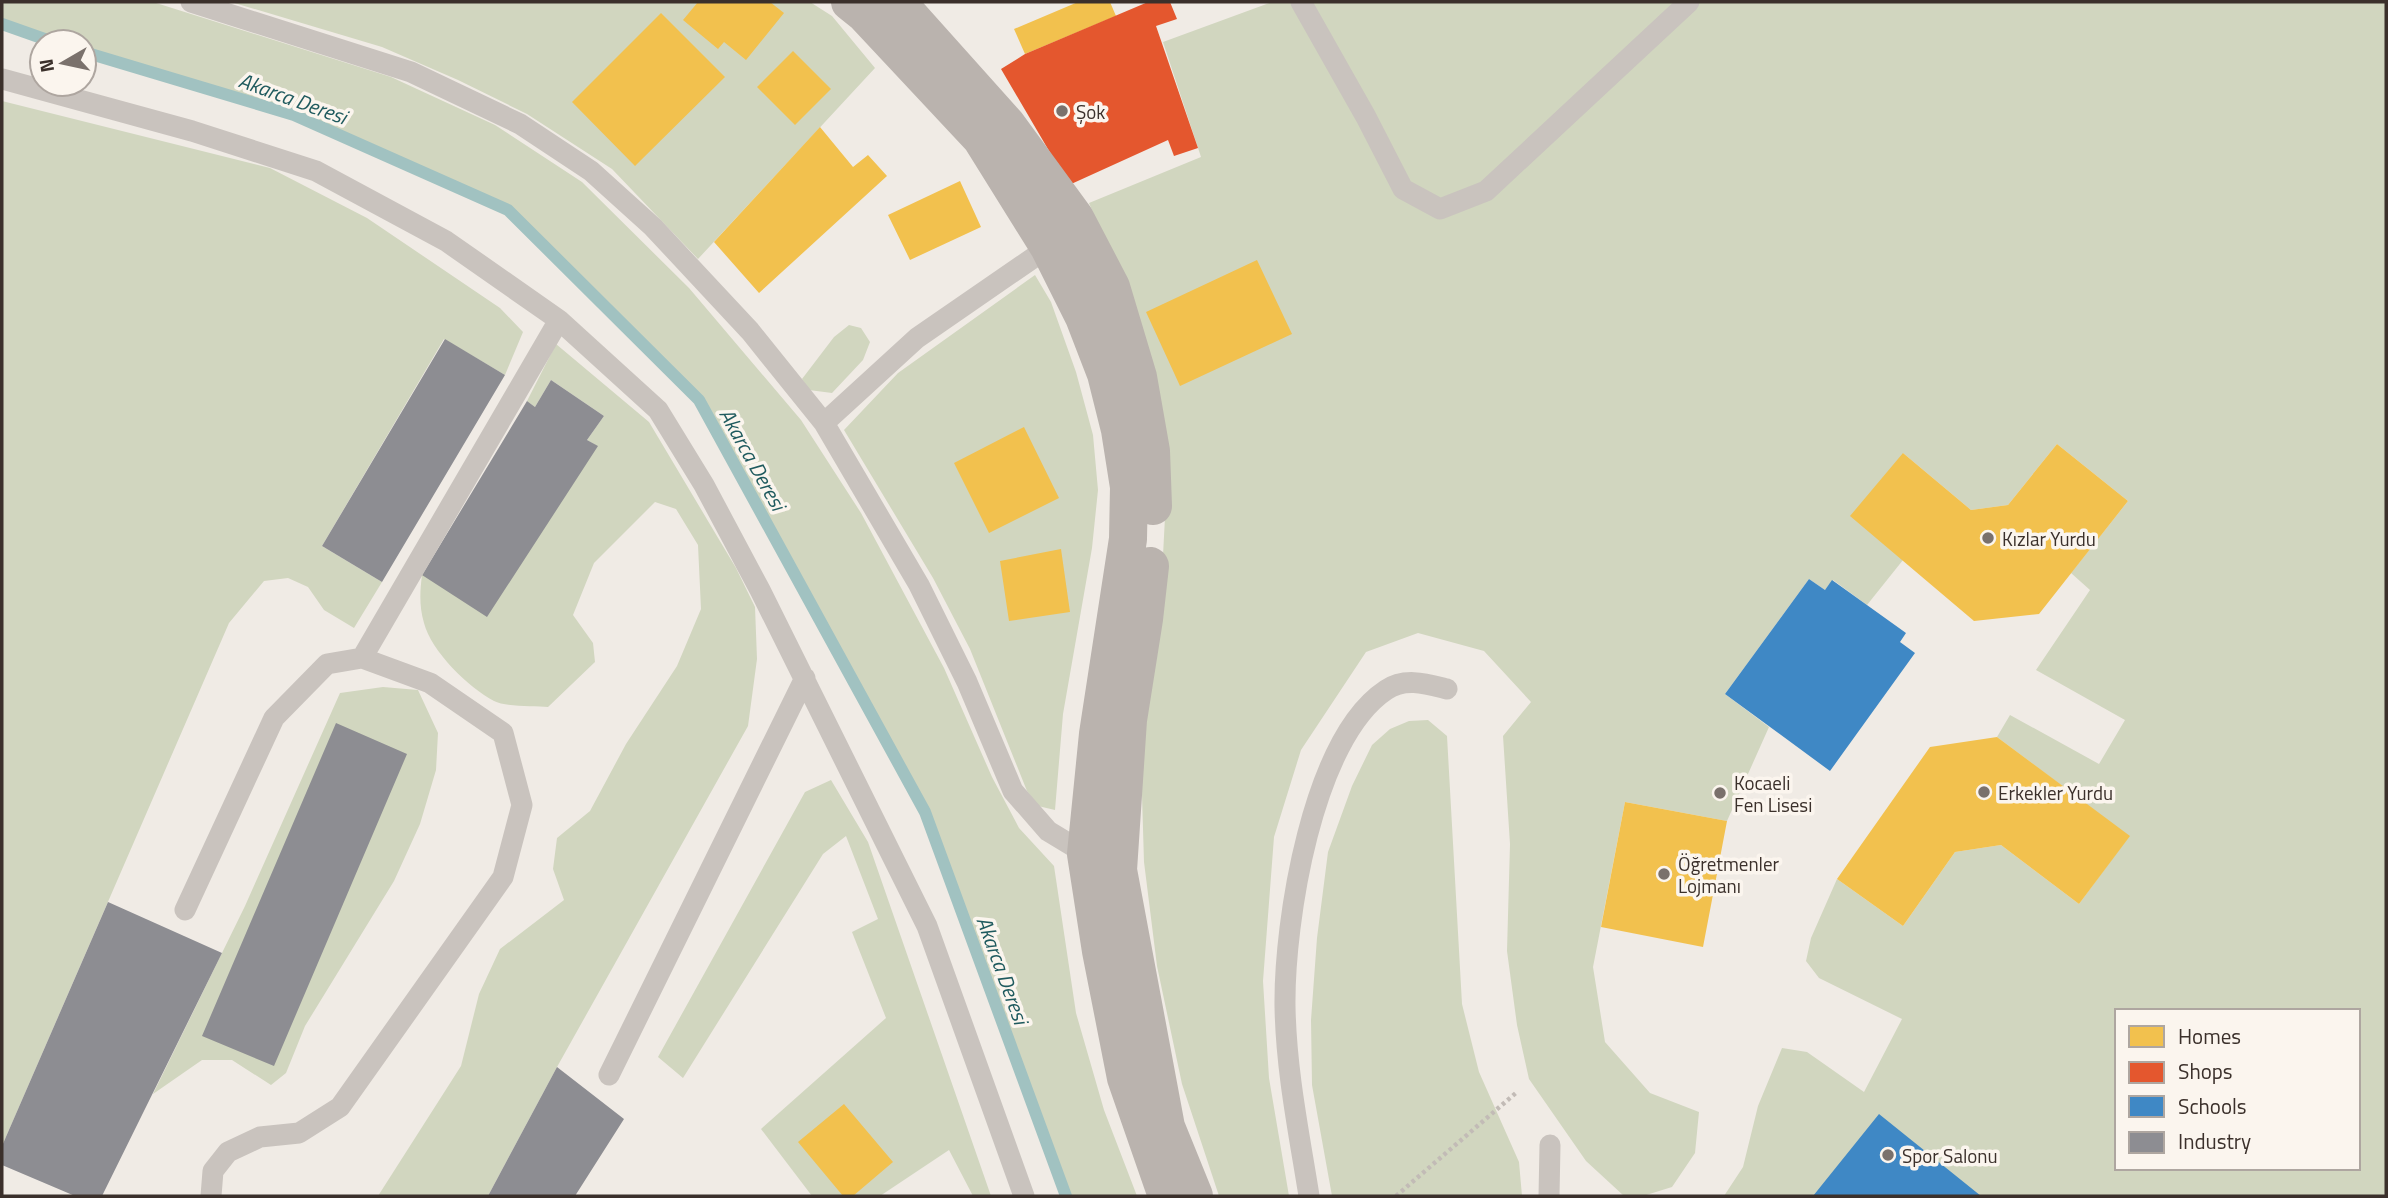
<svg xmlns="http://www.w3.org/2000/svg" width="2388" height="1198" font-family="'Titillium Web',sans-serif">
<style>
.green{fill:#d1d6bf;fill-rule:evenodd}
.homes{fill:#f2c14e}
.shops{fill:#e4572e}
.schools{fill:#3f88c5}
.industry{fill:#8d8d92}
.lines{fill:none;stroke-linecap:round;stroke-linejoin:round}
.stream{stroke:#a1c2c1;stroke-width:12}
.path{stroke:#c2bbb6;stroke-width:4.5;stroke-dasharray:3.5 3.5;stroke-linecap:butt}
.service{stroke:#c9c3be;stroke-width:21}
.secondary{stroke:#bab3ae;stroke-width:38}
.poi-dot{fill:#7a716c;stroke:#fbf5ee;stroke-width:2.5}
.labels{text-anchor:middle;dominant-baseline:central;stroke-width:7;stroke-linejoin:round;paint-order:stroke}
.poi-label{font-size:19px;fill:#3b302b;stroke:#fbf5ee;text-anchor:start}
.water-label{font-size:21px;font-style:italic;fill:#1f5a5e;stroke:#fbf5ee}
</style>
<rect width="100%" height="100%" fill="#f0ebe5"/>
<path class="green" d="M 2,2 L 153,2 L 391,77 L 495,125 L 582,182 L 689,288 L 801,420 L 861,513 L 944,668 L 992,777 L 1019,828 L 1054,866 L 1076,1013 L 1104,1110 L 1137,1196 L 1066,1196 L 925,812 L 699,400 L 508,210 L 294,115 L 84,52 L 84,42 L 53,42 L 2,24 Z
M 231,2 L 810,2 L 832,16 L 875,68 L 698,259 L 612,169 L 527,114 L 458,80 L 382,47 Z
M 1272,2 L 2386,2 L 2386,1196 L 1724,1196 L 1743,1167 L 1758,1106 L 1782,1048 L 1807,1052 L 1864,1092 L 1902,1019 L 1819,978 L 1806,961 L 1811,938 L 1837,879 L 1903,926 L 1955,852 L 2001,845 L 2079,904 L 2129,836 L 1997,737 L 2010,715 L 2099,764 L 2125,720 L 2036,670 L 2090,590 L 2071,573 L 2128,501 L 2057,444 L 2008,505 L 1971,510 L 1903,453 L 1903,560 L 1867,605 L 1833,580 L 1825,590 L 1809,579 L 1725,694 L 1769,727 L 1727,821 L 1625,802 L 1593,967 L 1605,1042 L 1650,1093 L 1699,1112 L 1695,1153 L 1672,1187 L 1643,1196 L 1624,1196 L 1586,1161 L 1529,1079 L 1517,1025 L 1507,951 L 1510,844 L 1503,736 L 1531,702 L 1484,651 L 1418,633 L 1366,652 L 1301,750 L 1274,837 L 1263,981 L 1269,1078 L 1289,1196 L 1219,1196 L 1182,1084 L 1157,966 L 1144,862 L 1140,729 L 1160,613 L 1166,498 L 1118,272 L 1089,203 L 1201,157 L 1163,42 ZM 2117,1011 L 2358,1011 L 2358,1168 L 2117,1168 Z
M 2,101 L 270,168 L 367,218 L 500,308 L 523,332 L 505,375 L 444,339 L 322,546 L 382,582 L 354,628 L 324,610 L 308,587 L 288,578 L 264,581 L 229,623 L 2,1146 Z
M 1035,275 L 1051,302 L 1076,372 L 1093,435 L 1098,490 L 1092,548 L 1063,714 L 1055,810 L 1038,806 L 1027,791 L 970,649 L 933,578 L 844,430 L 898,373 Z
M 849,325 L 861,328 L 870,342 L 863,360 L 832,393 L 809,390 L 802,379 L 834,337 Z
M 556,344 L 649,422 L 736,568 L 755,607 L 757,659 L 748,726 L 557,1067 L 488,1196 L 378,1196 L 461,1066 L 479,994 L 500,949 L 564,900 L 553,869 L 557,838 L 590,811 L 626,744 L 677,666 L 701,609 L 698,545 L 676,509 L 655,502 L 594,563 L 573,615 L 593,643 L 595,662 L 548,707 C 535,706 505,707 494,701 C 469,688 431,651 424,623 C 419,606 420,591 422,575 L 597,446 L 587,440 L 604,416 L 551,380 L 535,407 L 527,401 Z
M 383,687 L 418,690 L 438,733 L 436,770 L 420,824 L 394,881 L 305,1026 L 286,1073 L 271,1085 L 232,1060 L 202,1060 L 153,1094 L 245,906 L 340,693 Z
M 1428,720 L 1447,736 L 1462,1004 L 1479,1072 L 1519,1162 L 1522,1196 L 1332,1196 L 1312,1085 L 1311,1020 L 1317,938 L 1328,852 L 1352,786 L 1372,745 L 1390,729 L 1409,721 Z
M 831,780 L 868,842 L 991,1196 L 973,1196 L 949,1150 L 880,1196 L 812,1196 L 761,1129 L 886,1018 L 852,932 L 878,919 L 846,836 L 823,854 L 683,1078 L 658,1057 L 805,792 Z"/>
<path class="homes" d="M 698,2 L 770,2 L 784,13 L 746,60 L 724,42 L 718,49 L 683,20 Z
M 1078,2 L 1110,2 L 1116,16 L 1025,54 L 1014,29 Z
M 661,13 L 725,77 L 635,166 L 572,102 Z
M 793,51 L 831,89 L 795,125 L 757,87 Z
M 820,127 L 853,167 L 868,155 L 887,176 L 759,293 L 714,242 Z
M 960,181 L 981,227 L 910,260 L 888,215 Z
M 1257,260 L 1292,334 L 1180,386 L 1146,312 Z
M 1024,427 L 1059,498 L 989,533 L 954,463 Z
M 2057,444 L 2128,501 L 2039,614 L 1974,621 L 1850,516 L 1903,453 L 1971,510 L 2008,505 Z
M 1061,549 L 1070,612 L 1009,621 L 1000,561 Z
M 1997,737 L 2130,836 L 2079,904 L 2001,845 L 1955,852 L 1903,926 L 1837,879 L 1930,747 Z
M 1625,802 L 1727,821 L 1703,947 L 1601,927 Z
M 844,1104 L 893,1162 L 853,1196 L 843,1196 L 798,1142 Z"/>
<path class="shops" d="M 1148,2 L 1170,2 L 1177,19 L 1156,26 L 1198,148 L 1174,156 L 1168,140 L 1069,185 L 1001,69 L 1025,54 Z"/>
<path class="schools" d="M 1809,579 L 1825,590 L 1832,580 L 1906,633 L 1900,642 L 1915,653 L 1830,771 L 1725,694 Z
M 1879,1114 L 1981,1196 L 1813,1196 Z"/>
<path class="industry" d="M 445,339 L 505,375 L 382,582 L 322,546 Z
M 551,380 L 604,416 L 587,440 L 598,446 L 487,617 L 422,575 L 527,401 L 535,407 Z
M 336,723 L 407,754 L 274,1066 L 202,1036 Z
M 108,902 L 222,953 L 102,1196 L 75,1196 L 2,1165 L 2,1146 Z
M 557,1067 L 624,1119 L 575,1196 L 488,1196 Z"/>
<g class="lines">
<path class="stream" d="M 2,24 L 53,42
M 84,52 L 294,115 L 508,210 L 699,400 L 925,812 L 1066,1196"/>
<path class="path" d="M 1396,1196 L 1517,1092"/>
<path class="service" d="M 191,2 L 411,72 L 520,124 L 591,171 L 653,227 L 750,331 L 824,423 L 919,585 L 967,682 L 1013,791 L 1048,831 L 1086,854
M 1301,2 L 1366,117 L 1403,189 L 1440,209 L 1486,191 L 1689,2
M 2,79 L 192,131 L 316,171 L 446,241 L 559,320 L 658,410 L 704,485 L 760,590 L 927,926 L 1024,1196
M 824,423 L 917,338 L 1049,247
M 362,658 L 559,320
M 185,910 L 274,718 L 327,664 L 362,658 L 430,683 L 503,733 L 522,805 L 503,877 L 340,1107 L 299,1133 L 260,1137 L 228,1152 L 213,1171 L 211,1196
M 609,1075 L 805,678
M 1309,1196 C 1299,1133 1286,1070 1285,1006 C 1284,923 1312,739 1386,690 C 1405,677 1427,684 1447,689
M 1549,1196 L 1550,1145"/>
<path class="secondary" d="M 850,2 L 865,14 L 981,138 L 1049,247 L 1084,317 L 1106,374 L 1120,430 L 1129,487 L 1128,539 L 1098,734 L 1086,854 L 1101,951 L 1126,1078 L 1167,1196
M 897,2 L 1007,125 L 1075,218 L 1111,287 L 1138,377 L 1151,451 L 1153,506
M 1150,566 L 1144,619 L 1128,720 L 1118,870 L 1166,1127 L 1194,1196"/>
</g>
<g class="poi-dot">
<circle cx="1062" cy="111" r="7"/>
<circle cx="1988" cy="538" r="7"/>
<circle cx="1984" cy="792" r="7"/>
<circle cx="1720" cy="793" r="7"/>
<circle cx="1664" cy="874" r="7"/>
<circle cx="1888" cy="1155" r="7"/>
</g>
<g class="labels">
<g class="poi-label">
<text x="1076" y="111">Şok</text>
<text x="2002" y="538">Kızlar Yurdu</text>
<text x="1734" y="782">Kocaeli<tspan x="1734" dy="22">Fen Lisesi</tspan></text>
<text x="1998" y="792">Erkekler Yurdu</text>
<text x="1678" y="863">Öğretmenler<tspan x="1678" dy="22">Lojmanı</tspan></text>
<text x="1902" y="1155">Spor Salonu</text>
</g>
<g class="water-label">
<text transform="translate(293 98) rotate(20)">Akarca Deresi</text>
<text transform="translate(753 459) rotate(61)">Akarca Deresi</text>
<text transform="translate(1003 970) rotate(70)">Akarca Deresi</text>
</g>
</g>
<rect width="2388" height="1198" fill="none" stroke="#3b302b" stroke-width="7"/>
<rect x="2115" y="1009" width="245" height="161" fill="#fbf5ee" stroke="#aea6a0" stroke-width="2"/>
<rect x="2129" y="1026" width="35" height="21" fill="#f2c14e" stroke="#aea6a0" stroke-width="2"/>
<text x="2178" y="1044" font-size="21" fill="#3b302b">Homes</text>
<rect x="2129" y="1062" width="35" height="21" fill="#e4572e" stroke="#aea6a0" stroke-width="2"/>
<text x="2178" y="1079" font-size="21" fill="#3b302b">Shops</text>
<rect x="2129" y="1096" width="35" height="21" fill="#3f88c5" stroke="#aea6a0" stroke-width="2"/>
<text x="2178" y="1114" font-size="21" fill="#3b302b">Schools</text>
<rect x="2129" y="1132" width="35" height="21" fill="#8d8d92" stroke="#aea6a0" stroke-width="2"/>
<text x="2178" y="1149" font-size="21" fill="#3b302b">Industry</text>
<g transform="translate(63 63) rotate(261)"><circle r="33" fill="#fbf5ee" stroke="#aea6a0" stroke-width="2"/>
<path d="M0-5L12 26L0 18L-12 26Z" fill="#7a716c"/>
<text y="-10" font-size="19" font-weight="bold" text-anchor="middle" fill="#3b302b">N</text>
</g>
</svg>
